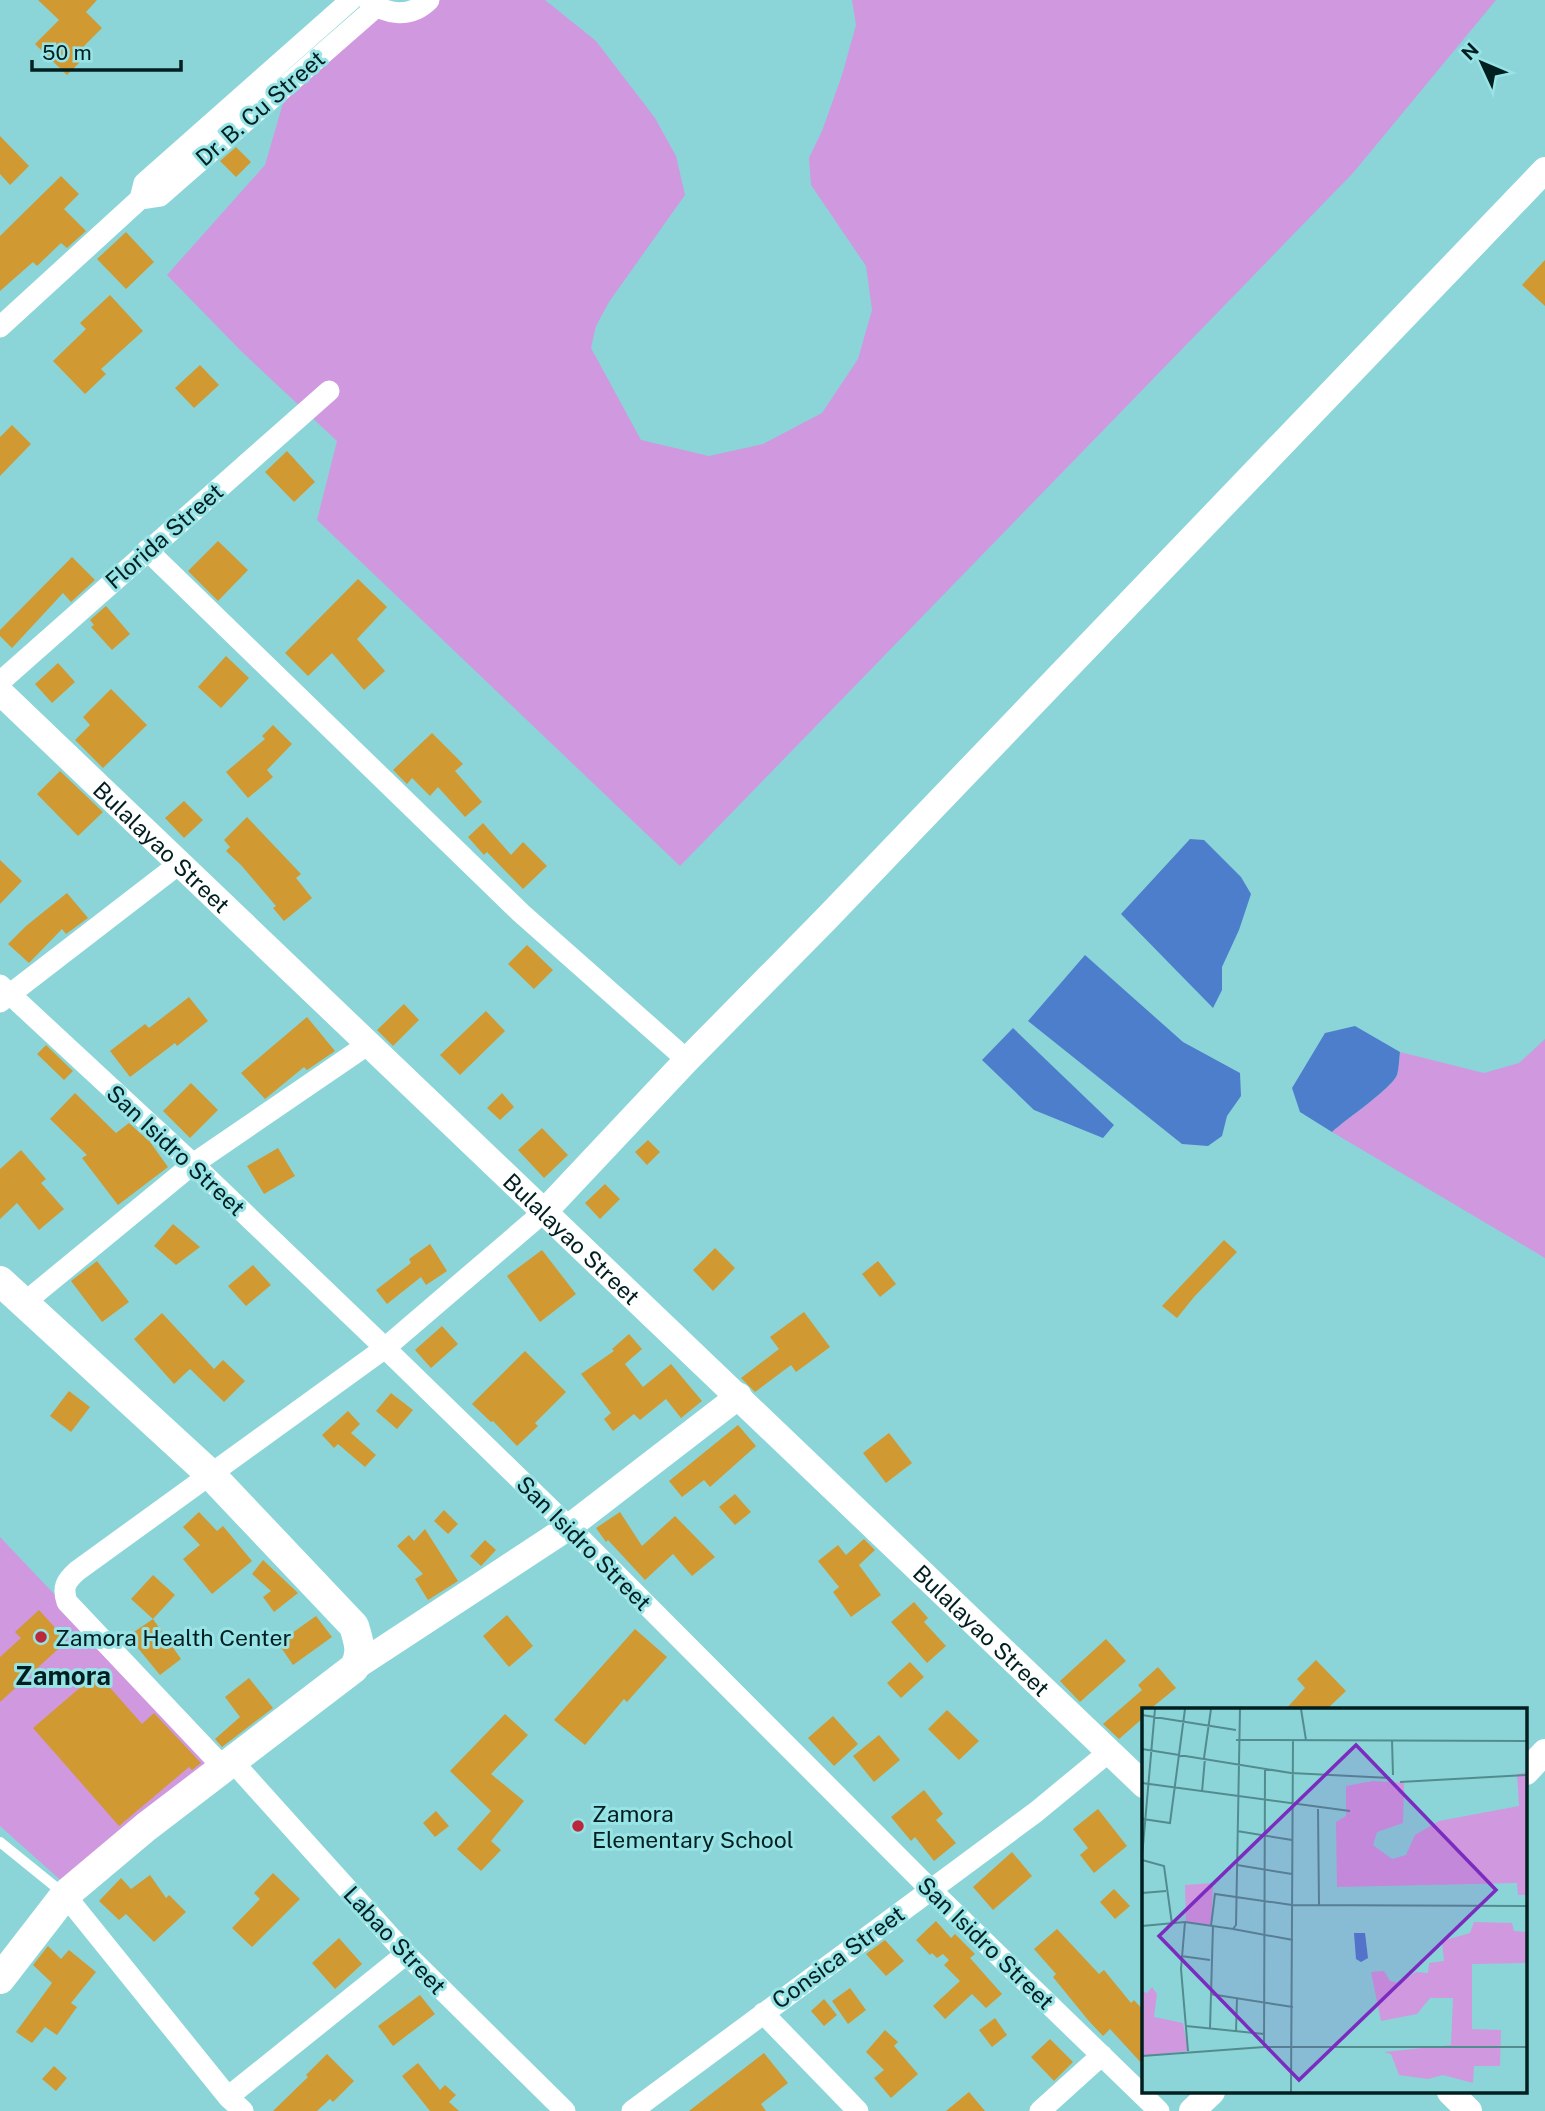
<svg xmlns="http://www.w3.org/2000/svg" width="1545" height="2111" font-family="'Public Sans',sans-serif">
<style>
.green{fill:#d098de}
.water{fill:#4d7ecc}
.building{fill:#d09931}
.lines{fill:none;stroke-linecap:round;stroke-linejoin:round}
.service{stroke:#fff;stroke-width:10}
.minor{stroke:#fff;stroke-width:21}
.tertiary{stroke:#fff;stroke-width:26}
.secondary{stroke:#fff;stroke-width:30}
.poi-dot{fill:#ba283c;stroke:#98e3e6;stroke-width:2.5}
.labels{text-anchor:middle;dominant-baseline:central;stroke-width:6;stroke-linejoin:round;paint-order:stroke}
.street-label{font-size:23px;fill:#001f21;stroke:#98e3e6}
.poi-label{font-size:23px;fill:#001f21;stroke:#98e3e6;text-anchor:start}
.quarter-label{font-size:26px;font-weight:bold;fill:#001f21;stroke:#98e3e6}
.inset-road{fill:none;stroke:#538c8f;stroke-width:2}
.view{fill:#7b2cbf;fill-opacity:0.15;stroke:#7b2cbf;stroke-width:3.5}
.inset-edge{fill:none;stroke:#001f21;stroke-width:3.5}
</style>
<rect width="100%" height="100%" fill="#8bd5d9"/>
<path class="green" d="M 429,0 L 545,0 L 596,41 L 655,118 L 676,156 L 685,195 L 609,302 L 596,326 L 591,348 L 641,440 L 709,456 L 763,444 L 822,413 L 858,359 L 872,310 L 866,266 L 811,185 L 809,158 L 822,131 L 842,75 L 856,25 L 852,0 L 1496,0 L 1353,173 L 680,866 L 317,520 L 337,441 L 242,352 L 167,275 L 265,165 L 285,96 L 385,12 Z
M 1545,1039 L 1545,1258 L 1332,1132 C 1346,1119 1391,1089 1397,1075 C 1399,1068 1399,1059 1400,1052 L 1484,1073 L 1519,1063 Z
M 0,1537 L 219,1768 L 76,1894 L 0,1826 Z"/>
<path class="water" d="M 1190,839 L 1204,840 L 1241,877 L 1251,894 L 1239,930 L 1222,967 L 1222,990 L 1213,1008 L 1121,914 Z
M 1085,955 L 1183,1042 L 1240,1073 L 1241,1096 L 1227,1116 L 1222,1136 L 1208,1146 L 1182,1144 L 1028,1021 Z
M 1355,1026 L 1400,1052 C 1399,1059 1399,1068 1397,1075 C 1391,1089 1346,1119 1332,1132 L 1300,1112 L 1292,1088 L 1325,1033 Z
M 1013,1028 L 1114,1125 L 1103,1138 L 1034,1110 L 982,1060 Z"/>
<path class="building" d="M 38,0 L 97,0 L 86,12 L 102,28 L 81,49 L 87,55 L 67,75 L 35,44 L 59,20 Z
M 0,136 L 29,166 L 10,185 L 0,174 Z
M 236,147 L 251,162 L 236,177 L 220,161 Z
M 61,176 L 79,194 L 64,209 L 86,231 L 67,248 L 61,243 L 37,266 L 33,262 L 0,291 L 0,236 Z
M 126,232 L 154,262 L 126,289 L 97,259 Z
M 1545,260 L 1545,306 L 1522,285 Z
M 110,295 L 143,331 L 101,369 L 106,374 L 85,394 L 53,361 L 86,329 L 80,323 Z
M 200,365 L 219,385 L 194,408 L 175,388 Z
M 12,425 L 31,444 L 0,476 L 0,437 Z
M 287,451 L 315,482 L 294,502 L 265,472 Z
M 218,541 L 248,570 L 218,601 L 188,571 Z
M 72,557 L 95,580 L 71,602 L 63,593 L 12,648 L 0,636 L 0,630 Z
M 358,579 L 387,607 L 357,639 L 385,671 L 364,690 L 332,653 L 308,676 L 285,653 Z
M 106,606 L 130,634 L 112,650 L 91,627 L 94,625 L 90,620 Z
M 226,656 L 249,678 L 221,708 L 198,687 Z
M 58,663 L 75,682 L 52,703 L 35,684 Z
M 111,689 L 147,725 L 103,768 L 75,740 L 90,725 L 83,717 Z
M 273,725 L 292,744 L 267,770 L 273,777 L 248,798 L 226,772 L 265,739 L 262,736 Z
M 432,733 L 463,764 L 455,771 L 482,802 L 465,817 L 438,787 L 430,796 L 412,778 L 407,784 L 393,770 Z
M 60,771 L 103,812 L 78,836 L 37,794 Z
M 184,801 L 203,820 L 184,838 L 165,818 Z
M 247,817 L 301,874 L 296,878 L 312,898 L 284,921 L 273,908 L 276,906 L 241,865 L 226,851 L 230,847 L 224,840 Z
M 483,823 L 511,855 L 523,842 L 547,866 L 523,889 L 487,852 L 484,855 L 468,837 Z
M 0,860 L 22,881 L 0,904 Z
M 67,893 L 88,918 L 66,934 L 62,929 L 29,963 L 8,944 L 26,926 Z
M 527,945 L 553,970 L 534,989 L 508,964 Z
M 189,997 L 208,1021 L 177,1046 L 175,1043 L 130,1077 L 110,1051 L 145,1024 L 149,1028 Z
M 404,1004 L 419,1020 L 393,1046 L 377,1030 Z
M 486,1011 L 505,1031 L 460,1075 L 440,1055 Z
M 307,1017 L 335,1051 L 307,1070 L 304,1067 L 265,1099 L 241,1073 Z
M 46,1045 L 73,1071 L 64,1080 L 37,1054 Z
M 191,1083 L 218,1110 L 190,1138 L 163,1111 Z
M 75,1093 L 116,1133 L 129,1123 L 150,1142 L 168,1167 L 118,1205 L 82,1158 L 87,1155 L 50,1119 Z
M 502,1093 L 514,1107 L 500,1120 L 487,1108 Z
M 542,1128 L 568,1155 L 544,1178 L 518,1150 Z
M 648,1140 L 660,1152 L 647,1165 L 635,1152 Z
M 278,1148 L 295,1176 L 264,1194 L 247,1166 Z
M 21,1150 L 46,1179 L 41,1183 L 64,1209 L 39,1230 L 17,1203 L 0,1219 L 0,1169 Z
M 605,1184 L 620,1199 L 600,1219 L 585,1203 Z
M 173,1224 L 200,1247 L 176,1265 L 154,1246 Z
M 1224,1240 L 1237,1252 L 1194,1297 L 1177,1318 L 1162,1306 Z
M 430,1244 L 447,1271 L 426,1285 L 421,1277 L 387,1304 L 376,1290 L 411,1263 L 409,1259 Z
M 715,1248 L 735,1268 L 713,1291 L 693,1270 Z
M 542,1250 L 576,1294 L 540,1322 L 507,1276 Z
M 97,1261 L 129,1302 L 102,1322 L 71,1281 Z
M 878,1261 L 896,1284 L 880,1297 L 862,1274 Z
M 253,1265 L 271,1285 L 246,1306 L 228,1286 Z
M 804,1312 L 830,1347 L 796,1372 L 791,1365 L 755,1392 L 741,1378 L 779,1349 L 770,1337 Z
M 162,1313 L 214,1369 L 223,1360 L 245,1381 L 224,1402 L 190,1369 L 174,1384 L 134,1339 Z
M 442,1326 L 458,1344 L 431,1368 L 415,1350 Z
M 629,1334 L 642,1349 L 625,1364 L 643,1387 L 671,1364 L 702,1401 L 681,1418 L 666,1399 L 640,1420 L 634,1414 L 613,1431 L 604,1419 L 611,1413 L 581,1374 L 614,1351 L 612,1349 Z
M 525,1351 L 566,1392 L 535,1423 L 538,1426 L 517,1446 L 493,1421 L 491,1422 L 472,1404 Z
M 69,1391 L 90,1407 L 71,1432 L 50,1416 Z
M 391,1393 L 413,1410 L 397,1429 L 376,1411 Z
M 348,1411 L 360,1424 L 351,1433 L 376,1455 L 365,1467 L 338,1444 L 334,1448 L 322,1435 Z
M 738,1425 L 756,1446 L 710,1487 L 704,1480 L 682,1497 L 669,1481 Z
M 889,1433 L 912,1463 L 886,1483 L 863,1453 Z
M 735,1494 L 751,1512 L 735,1525 L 719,1507 Z
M 444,1510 L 458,1524 L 448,1534 L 434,1521 Z
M 199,1512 L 217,1531 L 223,1526 L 252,1561 L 212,1594 L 183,1559 L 200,1545 L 183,1527 Z
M 620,1512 L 642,1546 L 675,1516 L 715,1557 L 692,1576 L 673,1554 L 645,1580 L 608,1540 L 606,1542 L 596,1528 Z
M 425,1529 L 458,1581 L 428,1600 L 415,1579 L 423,1574 L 397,1546 L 409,1535 L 414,1541 Z
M 864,1539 L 875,1550 L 859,1565 L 881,1595 L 851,1617 L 833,1592 L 839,1587 L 818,1561 L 838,1545 L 846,1555 Z
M 485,1540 L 496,1550 L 481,1566 L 470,1556 Z
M 263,1560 L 298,1593 L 274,1612 L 263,1597 L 271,1591 L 252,1574 Z
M 153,1575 L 175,1595 L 153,1619 L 131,1599 Z
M 914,1602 L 928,1618 L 924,1622 L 946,1646 L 927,1663 L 891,1622 Z
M 39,1610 L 67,1641 L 0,1702 L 0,1657 L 21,1638 L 15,1632 Z
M 507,1615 L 533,1646 L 509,1667 L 483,1636 Z
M 316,1616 L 332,1637 L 293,1665 L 278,1643 Z
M 153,1619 L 181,1659 L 160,1675 L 128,1636 Z
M 635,1629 L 667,1657 L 627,1702 L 624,1699 L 585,1745 L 554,1720 Z
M 1106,1639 L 1126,1661 L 1080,1702 L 1060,1681 Z
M 1316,1660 L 1346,1691 L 1326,1710 L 1285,1710 L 1305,1688 L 1297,1679 Z
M 910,1662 L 924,1677 L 901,1698 L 887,1683 Z
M 1158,1667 L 1176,1688 L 1149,1710 L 1144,1710 L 1143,1718 L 1119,1739 L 1103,1724 L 1142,1690 L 1138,1685 Z
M 97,1673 L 142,1724 L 154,1713 L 201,1763 L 192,1770 L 189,1767 L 119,1826 L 33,1728 Z
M 249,1678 L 273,1708 L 222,1747 L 215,1739 L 240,1717 L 225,1697 Z
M 947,1710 L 979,1741 L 959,1760 L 928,1729 Z
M 505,1714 L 528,1735 L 491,1774 L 524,1801 L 491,1841 L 501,1850 L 481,1871 L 457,1849 L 491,1811 L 450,1771 Z
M 833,1716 L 858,1744 L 834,1766 L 808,1738 Z
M 879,1735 L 900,1760 L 874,1782 L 853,1756 Z
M 924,1790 L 943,1814 L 936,1820 L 956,1843 L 934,1861 L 915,1837 L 911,1841 L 891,1817 Z
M 1098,1809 L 1127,1846 L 1094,1873 L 1080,1855 L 1088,1848 L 1073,1829 Z
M 436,1811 L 449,1826 L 435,1837 L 423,1823 Z
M 1012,1852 L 1032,1876 L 993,1910 L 973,1887 Z
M 273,1873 L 300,1899 L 252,1947 L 232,1928 L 260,1899 L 254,1893 Z
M 150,1875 L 166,1898 L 169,1895 L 186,1912 L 154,1942 L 126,1914 L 119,1920 L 99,1901 L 121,1878 L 131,1889 Z
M 1114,1889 L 1130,1906 L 1115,1919 L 1100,1902 Z
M 936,1921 L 951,1938 L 955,1934 L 975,1954 L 970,1958 L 1002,1994 L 986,2008 L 972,1994 L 945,2019 L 933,2006 L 960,1981 L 944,1965 L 949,1960 L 943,1954 L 937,1958 L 932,1953 L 930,1955 L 916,1940 Z
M 1057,1929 L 1099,1974 L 1104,1970 L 1131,2003 L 1134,2000 L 1144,2011 L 1144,2066 L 1110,2029 L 1103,2036 L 1088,2020 L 1053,1977 L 1056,1974 L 1034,1949 Z
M 339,1938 L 362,1964 L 335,1989 L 312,1963 Z
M 885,1940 L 904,1961 L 886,1976 L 866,1954 Z
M 48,1946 L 61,1959 L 69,1950 L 96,1972 L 71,2003 L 77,2007 L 57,2035 L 45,2027 L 32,2043 L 16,2032 L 52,1983 L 33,1965 Z
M 850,1988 L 866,2010 L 848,2024 L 832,2001 Z
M 420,1995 L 435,2014 L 393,2046 L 378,2026 Z
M 824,1999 L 837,2015 L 824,2026 L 811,2011 Z
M 995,2018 L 1007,2035 L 992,2047 L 979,2030 Z
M 885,2030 L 898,2042 L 894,2046 L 918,2074 L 891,2098 L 874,2078 L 884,2070 L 866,2052 Z
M 1050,2039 L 1073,2062 L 1054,2081 L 1031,2057 Z
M 764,2053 L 788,2083 L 761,2104 L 766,2111 L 689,2111 Z
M 327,2054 L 354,2081 L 333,2102 L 330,2099 L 317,2111 L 273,2111 L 308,2077 L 306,2075 Z
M 418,2063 L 440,2090 L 445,2085 L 456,2095 L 449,2102 L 459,2111 L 430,2111 L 402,2076 Z
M 54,2066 L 67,2078 L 56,2091 L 42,2079 Z
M 969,2092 L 985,2111 L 946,2111 Z"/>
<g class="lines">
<path class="service" d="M 0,1842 L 63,1893"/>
<path class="minor" d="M 368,0 C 387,16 411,18 429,0
M 140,199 L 160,196 L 376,7
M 0,327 L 140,199 L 144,183 L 351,0
M 147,550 L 521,913 L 687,1060
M 0,682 L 329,391
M 0,985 L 193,1164 L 385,1348 L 569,1527 L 931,1890 L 1159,2111
M 0,1002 L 179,864
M 24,1303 L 193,1164 L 367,1045
M 233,1762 L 406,1954 L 565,2111
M 224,1768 L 67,1602 C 62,1587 66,1581 77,1571 L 385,1348 L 545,1211
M 65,1895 L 228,2097 L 243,2111
M 763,2013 L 858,2111
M 228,2097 L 406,1954
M 632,2111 L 1036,1812 L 1110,1751
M 1040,2111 L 1102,2055"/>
<g class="tertiary">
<path id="s1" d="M 0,692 L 1144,1785"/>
<path d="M 545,1211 L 687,1060 L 826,919 L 1545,170"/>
<path d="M 354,1668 L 569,1527 L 739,1396"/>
<path d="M 1526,1772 L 1545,1752"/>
<path d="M 1450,2092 L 1469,2111"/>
<path d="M 1192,2111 L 1212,2092"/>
</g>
<path class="secondary" d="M 0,1281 L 210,1474 L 354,1626 C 359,1642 363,1654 354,1668 L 146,1827 L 65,1895 L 0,1979"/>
</g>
<g class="poi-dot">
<circle cx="41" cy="1637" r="7"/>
<circle cx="578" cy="1826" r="7"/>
</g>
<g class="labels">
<g class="street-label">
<text transform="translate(260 108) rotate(-41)">Dr. B. Cu Street</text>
<text transform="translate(164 536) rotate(-41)">Florida Street</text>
<text stroke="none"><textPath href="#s1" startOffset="224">Bulalayao Street</textPath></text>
<text transform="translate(176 1150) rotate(43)">San Isidro Street</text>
<text stroke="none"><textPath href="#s1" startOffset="791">Bulalayao Street</textPath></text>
<text transform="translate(584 1543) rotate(45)">San Isidro Street</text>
<text stroke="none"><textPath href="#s1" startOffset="1358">Bulalayao Street</textPath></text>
<text transform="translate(395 1940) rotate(47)">Labao Street</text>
<text transform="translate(986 1943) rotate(44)">San Isidro Street</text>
<text transform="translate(838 1957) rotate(-36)">Consica Street</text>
</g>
<g class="poi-label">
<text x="55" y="1637">Zamora Health Center</text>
<text x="592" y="1813">Zamora<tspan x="592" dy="26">Elementary School</tspan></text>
</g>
<g class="quarter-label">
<text x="63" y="1675">Zamora</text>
</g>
</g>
<g transform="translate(1142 1708)">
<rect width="385" height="385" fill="#8bd5d9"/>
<path d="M 385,64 L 385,187 L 376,187 L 375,175 L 195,179 L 194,114 L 204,108 L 204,78 L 231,73 L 262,75 L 261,115 L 235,124 L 231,137 L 250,151 L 264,147 L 273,127 L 297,113 L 377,98 L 375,66 ZM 71,175 L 69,217 L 44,215 L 43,177 ZM 332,214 L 370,215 L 372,223 L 385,224 L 385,255 L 330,256 L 330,321 L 359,322 L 358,358 L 332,358 L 331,375 L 301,367 L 286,371 L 257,367 L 249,346 L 242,344 L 309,337 L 311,290 L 288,290 L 275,306 L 239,313 L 229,264 L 242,263 L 248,273 L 257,275 L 274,264 L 286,265 L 287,255 L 302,253 L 300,233 L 328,225 ZM 10,279 L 15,286 L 12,309 L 41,315 L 46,343 L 0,348 L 0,283 L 5,285 Z" fill="#d098de"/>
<path d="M 212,225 L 223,225 L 226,250 L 219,254 L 214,251 Z" fill="#4d7ecc"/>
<path class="inset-road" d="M 159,1 L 164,32M 0,7 L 94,22M 94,32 L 385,33M 250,32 L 251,67M 0,41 L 149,65 L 248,70M 62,50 L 69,1M 258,74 L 385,67M 0,75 L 208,103M 60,84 L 63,50M 176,101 L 177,197M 1,111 L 28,115 L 43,1M 95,123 L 150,132M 0,149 L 13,1M 0,152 L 22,158 L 30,216M 95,157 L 150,166M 0,185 L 24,183M 43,214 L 39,261 L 46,343M 0,218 L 43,214 L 91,221 L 94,217 L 98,1M 69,218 L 73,186 L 150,197 L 385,198M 91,221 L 151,232M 39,248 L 68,252M 68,286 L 151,299M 44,318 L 122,326M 68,320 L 71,218M 94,324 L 95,290M 122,339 L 123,61M 0,348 L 122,339 L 385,339M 149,384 L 151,32"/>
<path class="view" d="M 214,37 L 354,182 L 157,372 L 17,228 Z"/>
<rect width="385" height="385" class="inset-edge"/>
</g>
<g transform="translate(1482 63) rotate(314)" stroke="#98e3e6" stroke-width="5" paint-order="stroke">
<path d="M0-5L12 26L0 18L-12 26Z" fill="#001f21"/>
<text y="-10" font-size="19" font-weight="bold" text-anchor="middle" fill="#001f21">N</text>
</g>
<path d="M32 60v10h149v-10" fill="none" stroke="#001f21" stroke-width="3.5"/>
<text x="42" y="60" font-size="21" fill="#001f21" stroke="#98e3e6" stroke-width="5" paint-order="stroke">50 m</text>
</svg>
